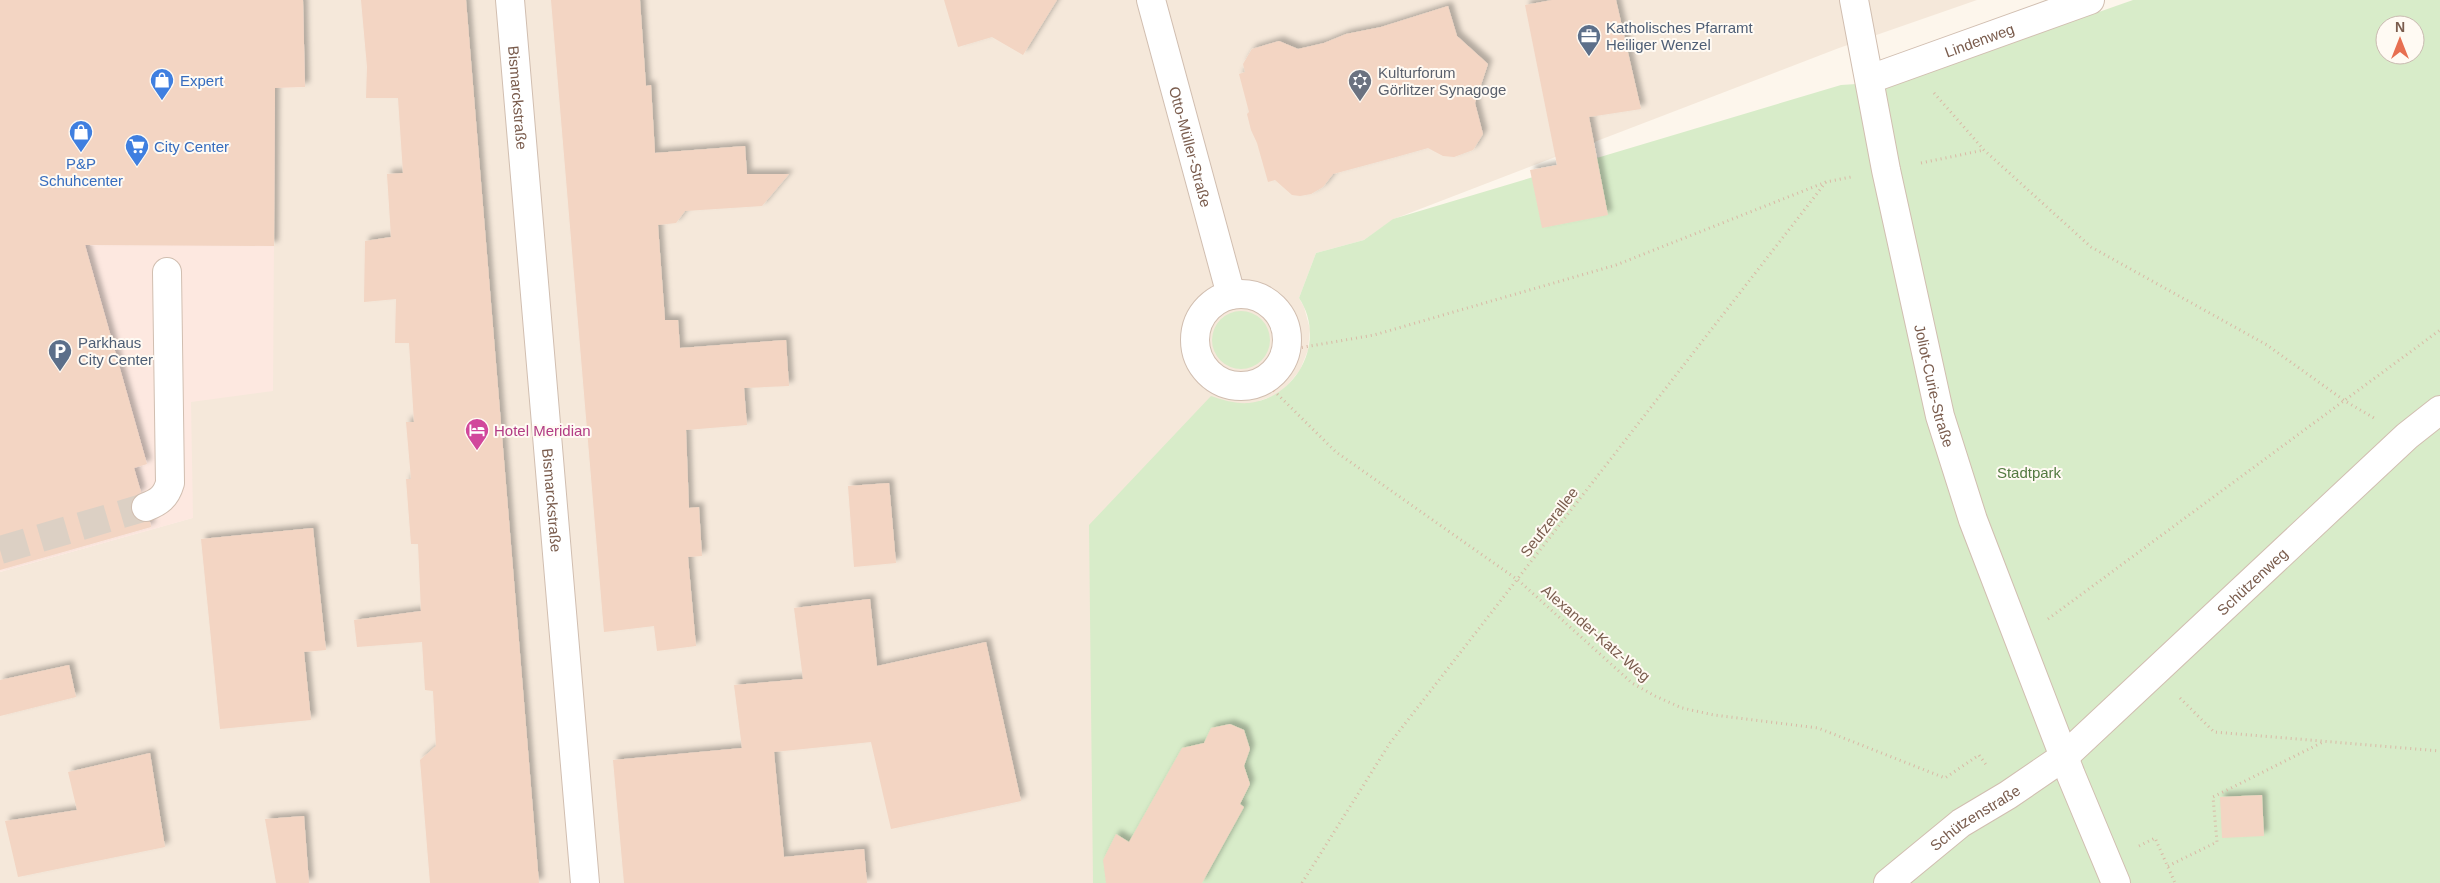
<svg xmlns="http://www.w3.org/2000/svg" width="2440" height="883" font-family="Arial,sans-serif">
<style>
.residential{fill:#f5e8da}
.commercial{fill:#fde8e0}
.green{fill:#d8ecc9;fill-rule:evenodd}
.building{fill:#f3d5c3;filter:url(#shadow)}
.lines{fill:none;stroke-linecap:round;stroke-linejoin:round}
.minor-tunnel{stroke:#dcd0c4;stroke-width:28;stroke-dasharray:28 14;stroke-linecap:butt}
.minor-casing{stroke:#d1beb0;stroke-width:30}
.path{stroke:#d9b8a5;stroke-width:3;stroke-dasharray:1 4;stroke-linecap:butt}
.minor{stroke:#fff;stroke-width:28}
.labels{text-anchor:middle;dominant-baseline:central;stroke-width:4;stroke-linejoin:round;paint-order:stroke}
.service-label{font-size:15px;fill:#4e5e75;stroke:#fffaf3;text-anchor:start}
.street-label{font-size:15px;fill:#7a5c4d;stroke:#fffaf3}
.worship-label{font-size:15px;fill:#5b616d;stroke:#fffaf3;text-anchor:start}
.shop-label{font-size:15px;fill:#366cbe;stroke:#fffaf3;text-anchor:start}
.hotel-label{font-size:15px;fill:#b23c85;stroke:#fffaf3;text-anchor:start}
.park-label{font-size:15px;fill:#537a41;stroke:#fffaf3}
</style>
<defs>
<filter id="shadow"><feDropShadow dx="4.5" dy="-4.5" stdDeviation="2.5" flood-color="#0004"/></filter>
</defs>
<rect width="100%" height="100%" fill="#fdf6ec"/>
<path class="residential" d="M 303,0 L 1977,0 L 1839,48 L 1394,219 L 1364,240 L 1316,253 L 1299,298 L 1304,307 L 1310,329 L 1308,350 L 1300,370 L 1287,386 L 1275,395 L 1259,401 L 1261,883 L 0,883 L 0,572 L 192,518 L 190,401 L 275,88 L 305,87 Z"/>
<path class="commercial" d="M 0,0 L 303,0 L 305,87 L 275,88 L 273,391 L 191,402 L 193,518 L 0,572 Z"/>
<path class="green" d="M 2133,0 L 2440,0 L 2440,883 L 1093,883 L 1089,525 L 1211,396 C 1223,400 1235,404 1249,403 C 1298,397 1327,340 1299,298 L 1316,253 L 1364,240 L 1393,219 L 1841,85 L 1903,81 ZM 2385,25 L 2415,25 L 2415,55 L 2385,55 Z
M1212 340a29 29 0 1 1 58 0a29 29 0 1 1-58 0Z"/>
<path class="building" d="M 0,0 L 303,0 L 305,87 L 275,88 L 274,246 L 85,245 L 147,464 L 134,468 L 141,492 L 133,498 L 131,504 L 131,512 L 137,520 L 150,522 L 151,527 L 0,570 Z
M 361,0 L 466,0 L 539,883 L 430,883 L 420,760 L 436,746 L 433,691 L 425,690 L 422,642 L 357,647 L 354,620 L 421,611 L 418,544 L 411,544 L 406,479 L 411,479 L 406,422 L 414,422 L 409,343 L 395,343 L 396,299 L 364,302 L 365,241 L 391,237 L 387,174 L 403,173 L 398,98 L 366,98 L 367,67 Z
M 551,0 L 640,0 L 646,86 L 651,85 L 655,153 L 745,146 L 747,174 L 789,174 L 762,206 L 685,211 L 676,223 L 658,225 L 665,320 L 678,320 L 680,348 L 786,340 L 789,386 L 744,388 L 747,425 L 686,430 L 689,508 L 699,507 L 702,556 L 688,557 L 696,646 L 657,651 L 654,626 L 604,632 Z
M 944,0 L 1057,0 L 1023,55 L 992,37 L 958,47 Z
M 1552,0 L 1616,0 L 1641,109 L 1589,117 L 1608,215 L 1542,228 L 1530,170 L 1557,165 L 1525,5 Z
M 1448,6 L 1457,36 L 1488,64 L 1475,103 L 1483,134 L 1473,150 L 1454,157 L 1443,156 L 1428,148 L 1396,157 L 1333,174 L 1323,187 L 1311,194 L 1300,196 L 1292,195 L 1275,180 L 1268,182 L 1257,143 L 1251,130 L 1247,114 L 1249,112 L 1239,74 L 1245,72 L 1243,64 L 1252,49 L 1279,41 L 1298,49 L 1324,43 L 1346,34 L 1381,27 Z
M 889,483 L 896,563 L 854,567 L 848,486 Z
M 313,528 L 326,650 L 304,652 L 311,720 L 220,729 L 201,539 Z
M 870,599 L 877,666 L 986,642 L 1021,801 L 891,829 L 871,742 L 774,752 L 784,857 L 864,849 L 867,883 L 624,883 L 613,760 L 742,748 L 734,685 L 803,679 L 794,608 Z
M 69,665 L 76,697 L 0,716 L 0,680 Z
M 1230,724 L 1244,730 L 1250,749 L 1244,766 L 1250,784 L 1240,804 L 1244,807 L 1202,883 L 1106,883 L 1103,860 L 1116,834 L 1129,842 L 1182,748 L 1204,743 L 1211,728 Z
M 150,753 L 165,847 L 18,877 L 5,821 L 77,810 L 68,772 Z
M 2262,795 L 2264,836 L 2222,838 L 2220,797 Z
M 304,816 L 309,883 L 276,883 L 265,819 Z"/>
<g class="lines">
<path class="minor-tunnel" d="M 0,550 L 146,507"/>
<g class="minor-casing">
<g id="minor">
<path id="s1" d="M 510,0 L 585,883"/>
<path id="s2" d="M 1151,0 L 1231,295"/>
<path id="s3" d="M 1854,0 L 1886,170 L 1940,416 L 1973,520 L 2071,775 L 2116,883"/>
<path id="s4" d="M 1870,79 L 2090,0"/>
<circle cx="1241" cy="340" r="46"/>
<path d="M 146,507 C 159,502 166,497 170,483 L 167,272"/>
<path id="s5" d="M 1888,883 L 1961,823 L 2008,795 L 2065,756 L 2407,436 L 2440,410"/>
</g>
</g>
<path class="path" d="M 1934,93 L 1984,150 L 2091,247 L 2267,345 L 2345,401 L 2374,418
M 1921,163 L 1984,150
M 1287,350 L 1374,335 L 1616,265 L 1826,182 L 1851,177
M 1263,380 L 1336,452 L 1518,580 L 1632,683 L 1655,696 L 1682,708 L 1714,715 L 1818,728 L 1945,778 L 1979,755 L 1987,766
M 2048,619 L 2440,330
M 2180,698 L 2214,732 L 2440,751
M 2139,846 L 2155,838 L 2175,883
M 2168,866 L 2217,842 L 2213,797 L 2323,742
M 1302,883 L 1390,743 L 1826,182"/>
<use href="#minor" class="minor"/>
</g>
<defs>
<g id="office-pin" transform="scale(1.25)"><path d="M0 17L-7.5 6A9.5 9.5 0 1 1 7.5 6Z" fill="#5c6f8a" stroke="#fffaf3"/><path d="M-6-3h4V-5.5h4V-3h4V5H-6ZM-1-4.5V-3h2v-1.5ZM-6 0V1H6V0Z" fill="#fff"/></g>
<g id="shop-pin" transform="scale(1.25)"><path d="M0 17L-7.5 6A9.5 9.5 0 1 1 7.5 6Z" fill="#3f7fe0" stroke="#fffaf3"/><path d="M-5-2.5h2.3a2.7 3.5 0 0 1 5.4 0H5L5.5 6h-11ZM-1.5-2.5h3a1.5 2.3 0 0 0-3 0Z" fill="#fff"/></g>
<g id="synagogue-pin" transform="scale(1.25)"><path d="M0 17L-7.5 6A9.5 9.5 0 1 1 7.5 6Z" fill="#6b7280" stroke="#fffaf3"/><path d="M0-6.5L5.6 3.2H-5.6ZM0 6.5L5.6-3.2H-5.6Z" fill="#fff"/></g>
<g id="supermarket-pin" transform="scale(1.25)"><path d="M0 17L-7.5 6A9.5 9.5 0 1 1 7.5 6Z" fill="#3f7fe0" stroke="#fffaf3"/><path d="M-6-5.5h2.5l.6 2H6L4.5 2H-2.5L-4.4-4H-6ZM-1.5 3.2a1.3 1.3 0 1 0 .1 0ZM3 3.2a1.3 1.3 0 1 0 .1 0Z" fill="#fff"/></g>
<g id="parking-pin" transform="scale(1.25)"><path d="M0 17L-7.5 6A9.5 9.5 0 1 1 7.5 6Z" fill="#5c6f8a" stroke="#fffaf3"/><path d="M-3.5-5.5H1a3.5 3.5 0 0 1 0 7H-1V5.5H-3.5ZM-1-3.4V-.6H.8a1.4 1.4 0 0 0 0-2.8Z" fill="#fff"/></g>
<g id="hotel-pin" transform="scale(1.25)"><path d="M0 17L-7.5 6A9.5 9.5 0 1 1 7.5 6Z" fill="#d1479c" stroke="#fffaf3"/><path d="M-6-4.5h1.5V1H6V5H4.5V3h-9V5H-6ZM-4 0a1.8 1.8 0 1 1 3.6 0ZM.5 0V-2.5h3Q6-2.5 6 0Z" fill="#fff"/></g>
</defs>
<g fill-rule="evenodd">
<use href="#office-pin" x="1589" y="36"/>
<use href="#shop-pin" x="162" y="80"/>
<use href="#synagogue-pin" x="1360" y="81"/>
<use href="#shop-pin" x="81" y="132"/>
<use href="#supermarket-pin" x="137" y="146"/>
<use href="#parking-pin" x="60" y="351"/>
<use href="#hotel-pin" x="477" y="430"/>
</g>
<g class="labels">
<g class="service-label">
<text x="1606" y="27">Katholisches Pfarramt<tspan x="1606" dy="17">Heiliger Wenzel</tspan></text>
<text x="78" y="342">Parkhaus<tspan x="78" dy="17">City Center</tspan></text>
</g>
<g class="street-label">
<text stroke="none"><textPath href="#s4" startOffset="116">Lindenweg</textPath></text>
<text stroke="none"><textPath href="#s1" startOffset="98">Bismarckstraße</textPath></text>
<text stroke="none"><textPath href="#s2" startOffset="152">Otto-Müller-Straße</textPath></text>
<text stroke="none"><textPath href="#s3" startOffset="394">Joliot-Curie-Straße</textPath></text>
<text stroke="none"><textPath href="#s1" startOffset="502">Bismarckstraße</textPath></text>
<text transform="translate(1549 522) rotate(-52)">Seufzerallee</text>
<text stroke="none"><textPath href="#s5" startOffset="474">Schützenweg</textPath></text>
<text transform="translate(1596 633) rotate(41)">Alexander-Katz-Weg</text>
<text stroke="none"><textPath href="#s5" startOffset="109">Schützenstraße</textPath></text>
</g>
<g class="worship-label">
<text x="1378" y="72">Kulturforum<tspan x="1378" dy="17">Görlitzer Synagoge</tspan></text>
</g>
<g class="shop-label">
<text x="180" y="80">Expert</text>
<text x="154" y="146">City Center</text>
<text x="81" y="163" text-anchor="middle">P&amp;P<tspan x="81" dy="17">Schuhcenter</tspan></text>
</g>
<g class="hotel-label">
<text x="494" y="430">Hotel Meridian</text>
</g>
<g class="park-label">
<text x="2029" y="472">Stadtpark</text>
</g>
</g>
<g transform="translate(2400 40)"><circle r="24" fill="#fffaf3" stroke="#cabbb1"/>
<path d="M0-4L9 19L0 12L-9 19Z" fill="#e76f51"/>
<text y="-8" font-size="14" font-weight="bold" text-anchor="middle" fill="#7a5c4d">N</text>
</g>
</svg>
